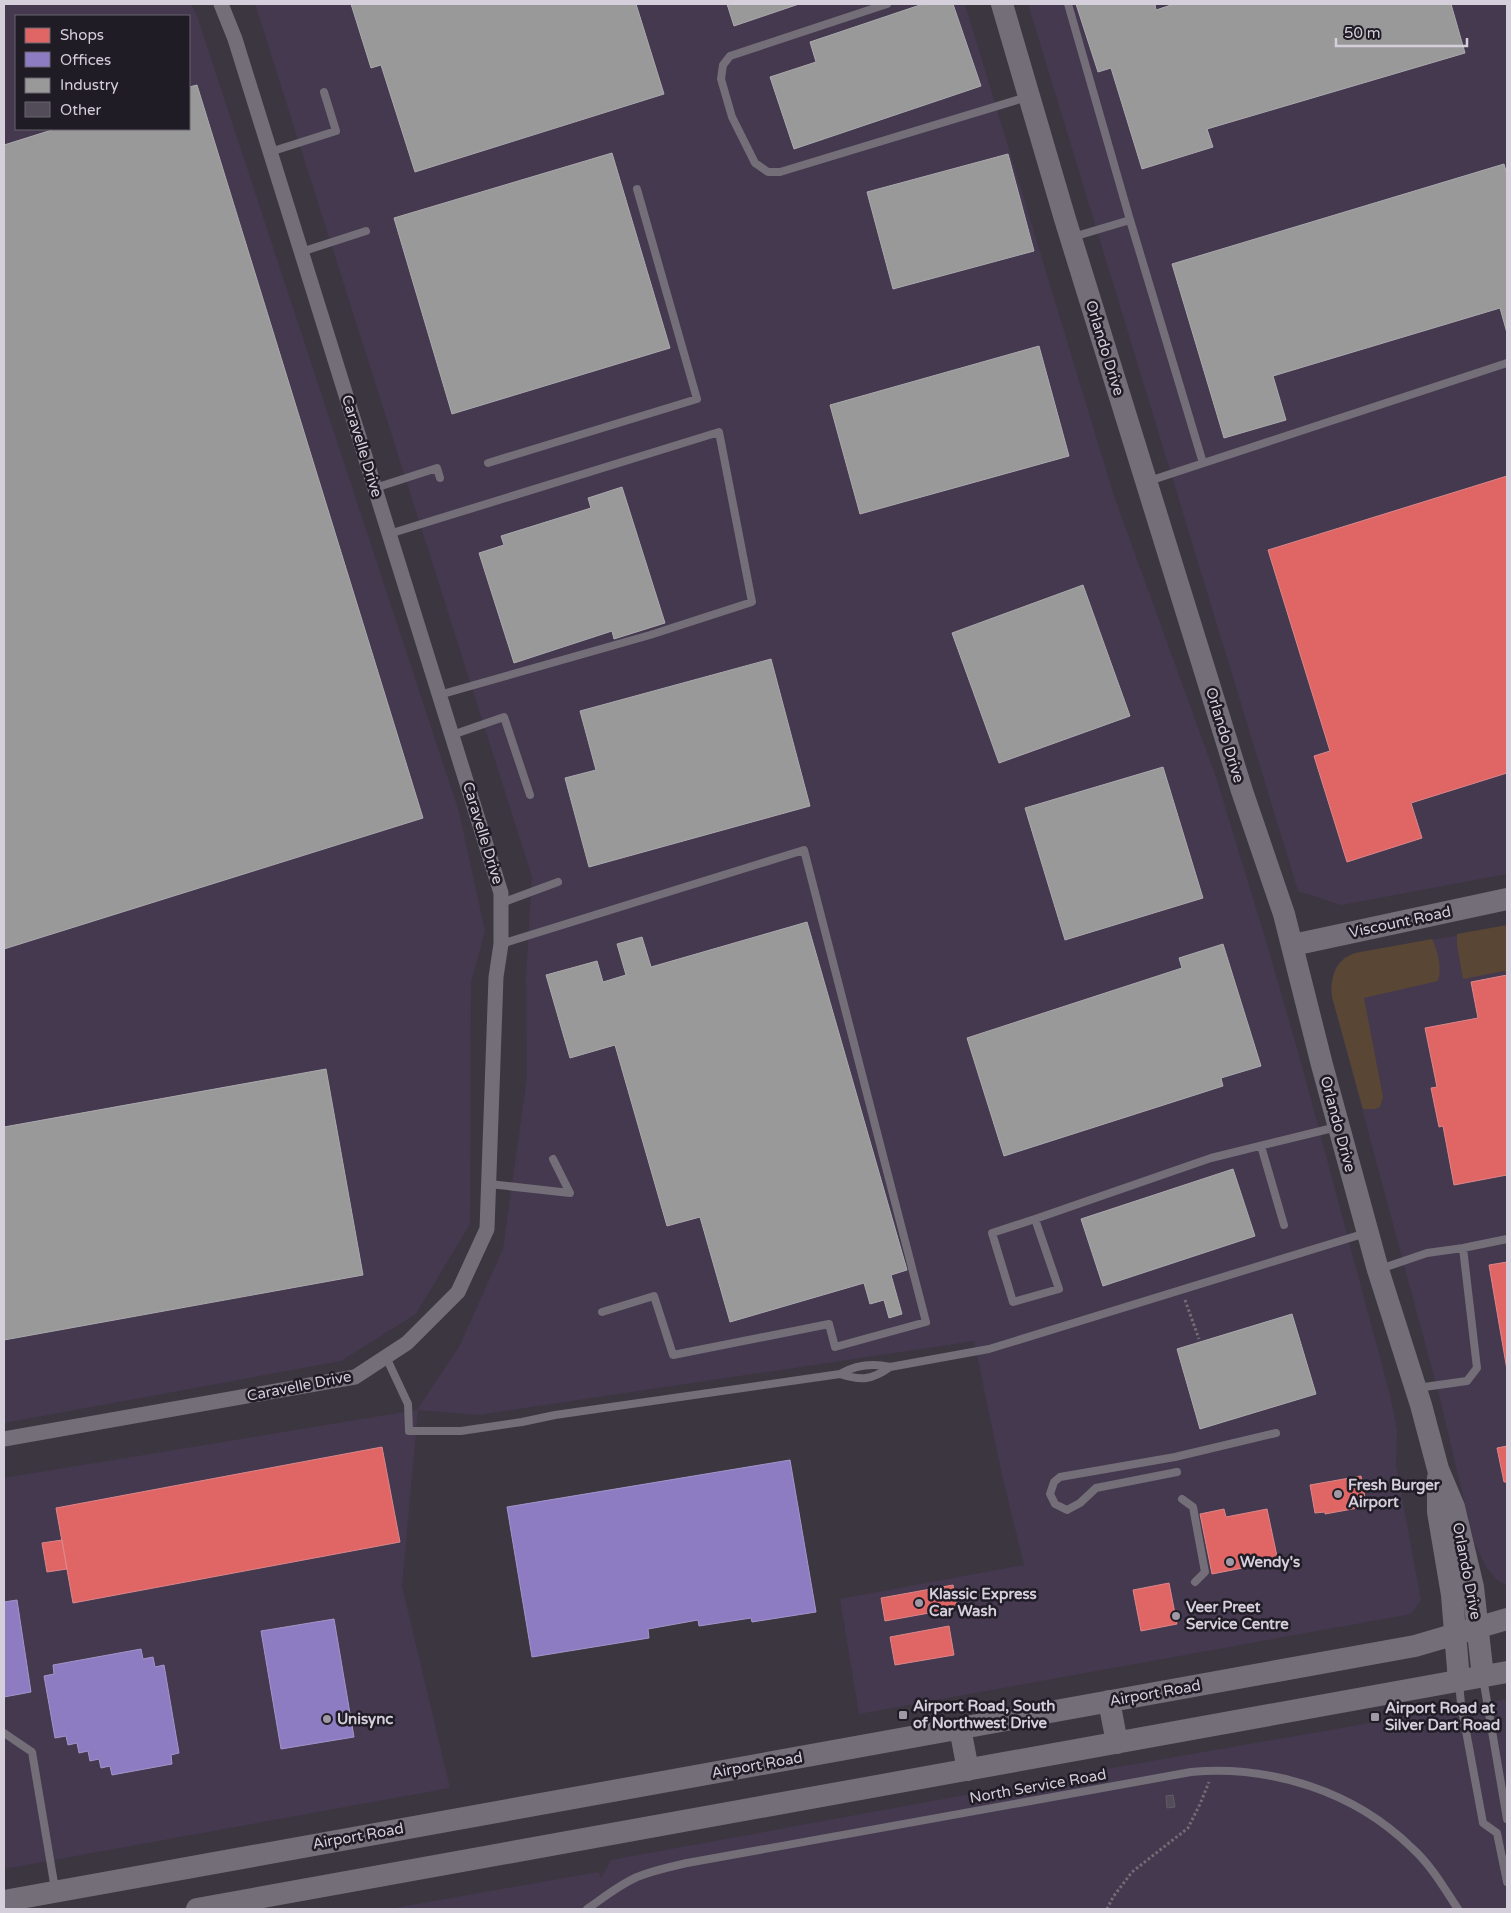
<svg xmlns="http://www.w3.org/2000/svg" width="1511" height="1913" font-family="'Varela Round',sans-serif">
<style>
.built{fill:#44394f;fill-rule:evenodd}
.green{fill:#594634}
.shops{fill:#e06666;stroke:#dd8689}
.offices{fill:#8e7cc3;stroke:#a395ca}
.industry{fill:#999;stroke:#aba9ad}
.building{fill:#524c58;stroke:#615c65}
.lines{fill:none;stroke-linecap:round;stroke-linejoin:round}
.path{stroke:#726d75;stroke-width:3;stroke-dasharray:2.5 2.5;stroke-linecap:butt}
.lane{stroke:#736e77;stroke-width:8}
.street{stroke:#736e77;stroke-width:15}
.secondary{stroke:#736e77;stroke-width:22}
.poi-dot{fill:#9f99a5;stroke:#201c25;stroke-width:2}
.labels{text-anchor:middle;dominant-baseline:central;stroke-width:5;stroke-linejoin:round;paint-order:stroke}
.street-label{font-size:15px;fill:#d5cfdb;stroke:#201c25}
.poi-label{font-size:15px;font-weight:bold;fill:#d5cfdb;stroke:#201c25;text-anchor:start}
</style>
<rect width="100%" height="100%" fill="#3c3641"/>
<path class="built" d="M 4,4 L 191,4 L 198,19 L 459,812 L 485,931 L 471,983 L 470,1224 L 416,1314 L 341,1361 L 4,1423 ZM 16,16 L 189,16 L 189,129 L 16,129 Z
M 255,4 L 965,4 L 1114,496 L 1216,777 L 1266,941 L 1299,1055 L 1390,1395 L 1397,1430 L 1396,1465 L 1421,1600 L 1411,1614 L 859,1714 L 840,1599 L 1024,1565 L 1002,1475 L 974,1341 L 478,1415 L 418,1410 L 402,1586 L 450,1788 L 4,1869 L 4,1478 L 417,1410 L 459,1347 L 503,1249 L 527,1077 L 526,977 L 532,877 Z
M 1028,4 L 1507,4 L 1507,874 L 1341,905 L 1298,891 Z
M 1507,927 L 1507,1586 L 1497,1580 L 1486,1567 L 1474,1542 L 1440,1399 L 1332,997 L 1331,987 L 1335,969 L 1339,963 L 1344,958 L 1355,953 Z
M 1507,1699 L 1507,1909 L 389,1909 L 598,1872 L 601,1878 L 611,1860 L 1101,1770 Z"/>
<path class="green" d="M 1507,925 L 1507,974 L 1504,971 L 1463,979 L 1457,945 L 1457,934 Z
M 1432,939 C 1438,951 1442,969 1438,981 L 1364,998 L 1383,1097 L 1380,1107 L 1374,1109 L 1363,1109 L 1332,997 C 1330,978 1335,960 1355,953 Z"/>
<path class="shops" d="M 1507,476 L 1507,773 L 1411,803 L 1422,838 L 1347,862 L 1314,756 L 1330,751 L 1268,550 Z
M 1507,975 L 1507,1175 L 1454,1185 L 1443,1126 L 1439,1127 L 1431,1088 L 1437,1087 L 1425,1028 L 1478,1018 L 1471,982 Z
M 1507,1262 L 1507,1370 L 1489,1265 Z
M 1507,1446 L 1507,1482 L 1504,1482 L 1497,1448 Z
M 382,1447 L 400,1542 L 73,1603 L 56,1508 Z
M 1361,1476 L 1366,1503 L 1357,1505 L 1358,1508 L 1325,1514 L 1325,1512 L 1315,1513 L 1310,1485 Z
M 1224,1509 L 1226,1517 L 1267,1509 L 1278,1561 L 1212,1574 L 1200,1514 Z
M 62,1540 L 67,1569 L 47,1572 L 42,1543 Z
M 1169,1583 L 1177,1624 L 1141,1631 L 1133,1590 Z
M 953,1585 L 957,1608 L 885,1621 L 881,1598 Z
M 949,1626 L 954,1655 L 895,1665 L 890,1637 Z"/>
<path class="offices" d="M 790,1460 L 816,1612 L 752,1622 L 751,1618 L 699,1626 L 698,1620 L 648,1629 L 649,1638 L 532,1657 L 507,1507 Z
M 17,1600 L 31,1692 L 4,1697 L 4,1602 Z
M 334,1619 L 354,1737 L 281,1749 L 261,1631 Z
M 141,1649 L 143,1659 L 153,1657 L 155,1667 L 164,1665 L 179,1753 L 171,1755 L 172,1764 L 112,1775 L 110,1766 L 101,1768 L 99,1759 L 90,1761 L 88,1751 L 79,1753 L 77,1743 L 68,1745 L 66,1736 L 55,1738 L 44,1676 L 54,1674 L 53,1665 Z"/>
<path class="industry" d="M 351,4 L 636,4 L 664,94 L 415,172 L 381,65 L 371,68 Z
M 727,4 L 799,4 L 734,26 Z
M 923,4 L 953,4 L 981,86 L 794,149 L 770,77 L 816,62 L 810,42 Z
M 1076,4 L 1155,4 L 1156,10 L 1174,4 L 1451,4 L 1465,53 L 1207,129 L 1213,147 L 1142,169 L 1111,68 L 1098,72 Z
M 197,85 L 423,818 L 4,949 L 4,145 L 55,129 L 189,129 L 189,87 Z
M 612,153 L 670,348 L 452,414 L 394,218 Z
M 1008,154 L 1034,251 L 893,289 L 867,192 Z
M 1504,164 L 1507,175 L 1507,333 L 1500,308 L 1273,376 L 1286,420 L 1224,438 L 1172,264 Z
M 1039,346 L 1069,456 L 860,514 L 830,405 Z
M 622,487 L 665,623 L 614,639 L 612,631 L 514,663 L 479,553 L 504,545 L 501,536 L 591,508 L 588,498 Z
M 1083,585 L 1130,716 L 999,763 L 952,633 Z
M 771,659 L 810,806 L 589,867 L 565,778 L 596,770 L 580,711 Z
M 1163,767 L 1203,898 L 1065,940 L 1025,808 Z
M 807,922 L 907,1270 L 891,1275 L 902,1314 L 889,1318 L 884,1300 L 870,1304 L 864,1283 L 730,1322 L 700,1217 L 667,1226 L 615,1045 L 570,1058 L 546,975 L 597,961 L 603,982 L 626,975 L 617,944 L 642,937 L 651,967 Z
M 1223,944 L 1261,1066 L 1221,1078 L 1223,1086 L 1004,1156 L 967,1038 L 1182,968 L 1179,958 Z
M 326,1069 L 363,1275 L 4,1340 L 4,1127 Z
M 1233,1169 L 1255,1236 L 1103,1286 L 1081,1219 Z
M 1292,1314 L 1316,1394 L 1200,1429 L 1177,1349 Z"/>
<path class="building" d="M 1173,1795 L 1175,1807 L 1167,1808 L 1166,1796 Z"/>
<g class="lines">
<path class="path" d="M 1185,1300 L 1199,1339
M 1107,1909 L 1113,1897 L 1132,1872 L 1188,1828 L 1200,1804 L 1209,1782"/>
<path class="lane" d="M 887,4 L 730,56 L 723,65 L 721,79 L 732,117 L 755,163 L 768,172 L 780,172 L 1027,97
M 1068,4 L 1130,220 L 1073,237
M 270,152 L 336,131 L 324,92
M 1130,220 L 1203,463
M 301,252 L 366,231
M 488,463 L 697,399 L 637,189
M 1149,481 L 1507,363
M 375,488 L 437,468 L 440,478
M 389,534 L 719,432 L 752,602 L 650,635 L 439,695
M 452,735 L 504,717 L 530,795
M 501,903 L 558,882
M 501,944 L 804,850 L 926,1322 L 835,1347 L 829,1324 L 673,1355 L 654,1296 L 602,1312
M 1261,1146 L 1284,1225
M 489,1184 L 570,1193 L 553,1159
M 1035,1219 L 992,1233 L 1013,1302 L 1059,1289 L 1035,1219 L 1211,1158 L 1337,1127
M 1463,1248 L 1507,1239
M 1380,1269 L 1427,1253 L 1463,1248 L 1477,1368 L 1467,1381 L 1417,1388
M 386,1357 L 408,1404 L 409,1431 L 461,1431 L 522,1422 L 555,1415 L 840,1374 C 856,1365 872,1363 890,1367 L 989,1349 L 1366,1233
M 840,1374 C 861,1381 872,1380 890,1367
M 1177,1472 L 1096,1488 L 1080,1503 L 1067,1510 L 1055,1504 L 1050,1494 L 1054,1482 L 1060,1477 L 1175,1457 L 1276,1433
M 1182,1499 L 1193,1507 L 1205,1572 L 1195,1582
M 1483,1678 L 1507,1819
M 1459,1682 L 1461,1704 L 1483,1823 L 1497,1833 L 1507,1882
M 4,1733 L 32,1752 L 55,1889
M 587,1909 C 603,1898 619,1885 637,1877 C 654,1870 670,1867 687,1863 L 1191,1772 C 1271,1765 1354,1791 1412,1848 C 1431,1865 1444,1888 1458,1909"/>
<path class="street" d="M 4,1439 L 355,1377 L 407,1343 L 458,1292 L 487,1229 L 496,977 L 501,944 L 501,893 L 235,39 L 221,4"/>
<path class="secondary" d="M 1002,4 L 1065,219 L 1242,791 L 1284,914 L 1322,1065 L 1378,1270 L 1421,1405 L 1438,1469 L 1454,1507 L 1473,1587 L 1483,1677
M 1293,945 L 1507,899
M 1438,1478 L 1438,1512 L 1452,1595 L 1459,1681
M 1109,1701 L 1117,1743
M 960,1728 L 968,1770
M 4,1901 L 1415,1646 L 1507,1619
M 197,1909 L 1507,1672"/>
</g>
<g class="poi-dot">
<circle cx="1338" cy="1494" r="5"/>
<circle cx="1230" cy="1562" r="5"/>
<circle cx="919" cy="1603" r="5"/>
<circle cx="1176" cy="1616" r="5"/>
<rect x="898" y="1710" width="10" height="10" rx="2.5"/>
<rect x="1370" y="1712" width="10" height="10" rx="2.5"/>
<circle cx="327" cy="1719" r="5"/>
</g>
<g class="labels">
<g class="street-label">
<text transform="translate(1105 348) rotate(73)">Orlando Drive</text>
<text transform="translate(362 446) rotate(73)">Caravelle Drive</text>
<text transform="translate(1225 735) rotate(73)">Orlando Drive</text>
<text transform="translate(483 833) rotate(73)">Caravelle Drive</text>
<text transform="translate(1400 922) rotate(-12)">Viscount Road</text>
<text transform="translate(1338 1124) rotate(75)">Orlando Drive</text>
<text transform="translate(299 1386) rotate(-11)">Caravelle Drive</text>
<text transform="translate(1467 1571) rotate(79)">Orlando Drive</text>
<text transform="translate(1155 1693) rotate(-10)">Airport Road</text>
<text transform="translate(757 1765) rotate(-10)">Airport Road</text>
<text transform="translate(1038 1786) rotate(-10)">North Service Road</text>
<text transform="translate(358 1836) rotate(-10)">Airport Road</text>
</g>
<g class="poi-label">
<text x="1348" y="1485">Fresh Burger<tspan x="1348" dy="17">Airport</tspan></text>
<text x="1240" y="1562">Wendy's</text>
<text x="929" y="1594">Klassic Express<tspan x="929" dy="17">Car Wash</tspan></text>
<text x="1186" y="1607">Veer Preet<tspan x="1186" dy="17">Service Centre</tspan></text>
<text x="913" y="1706">Airport Road, South<tspan x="913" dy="17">of Northwest Drive</tspan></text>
<text x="1385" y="1708">Airport Road at<tspan x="1385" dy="17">Silver Dart Road</tspan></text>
<text x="337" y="1719">Unisync</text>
</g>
</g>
<rect width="1511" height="1913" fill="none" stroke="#d5cfdb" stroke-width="10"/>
<rect x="15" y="15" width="175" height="115" fill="#201c25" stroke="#68646e"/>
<rect x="25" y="28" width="25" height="15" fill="#e06666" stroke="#68646e"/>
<text x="60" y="40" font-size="15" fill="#d5cfdb">Shops</text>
<rect x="25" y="52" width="25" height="15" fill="#8e7cc3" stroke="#68646e"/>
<text x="60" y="65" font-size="15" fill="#d5cfdb">Offices</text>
<rect x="25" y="78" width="25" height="15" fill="#999999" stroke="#68646e"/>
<text x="60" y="90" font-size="15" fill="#d5cfdb">Industry</text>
<rect x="25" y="102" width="25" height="15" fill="#524c58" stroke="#68646e"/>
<text x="60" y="115" font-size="15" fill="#d5cfdb">Other</text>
<path d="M1336 38v8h131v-8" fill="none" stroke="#d5cfdb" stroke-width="2.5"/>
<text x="1344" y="38" font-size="15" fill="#d5cfdb" stroke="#201c25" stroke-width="4" paint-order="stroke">50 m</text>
</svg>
